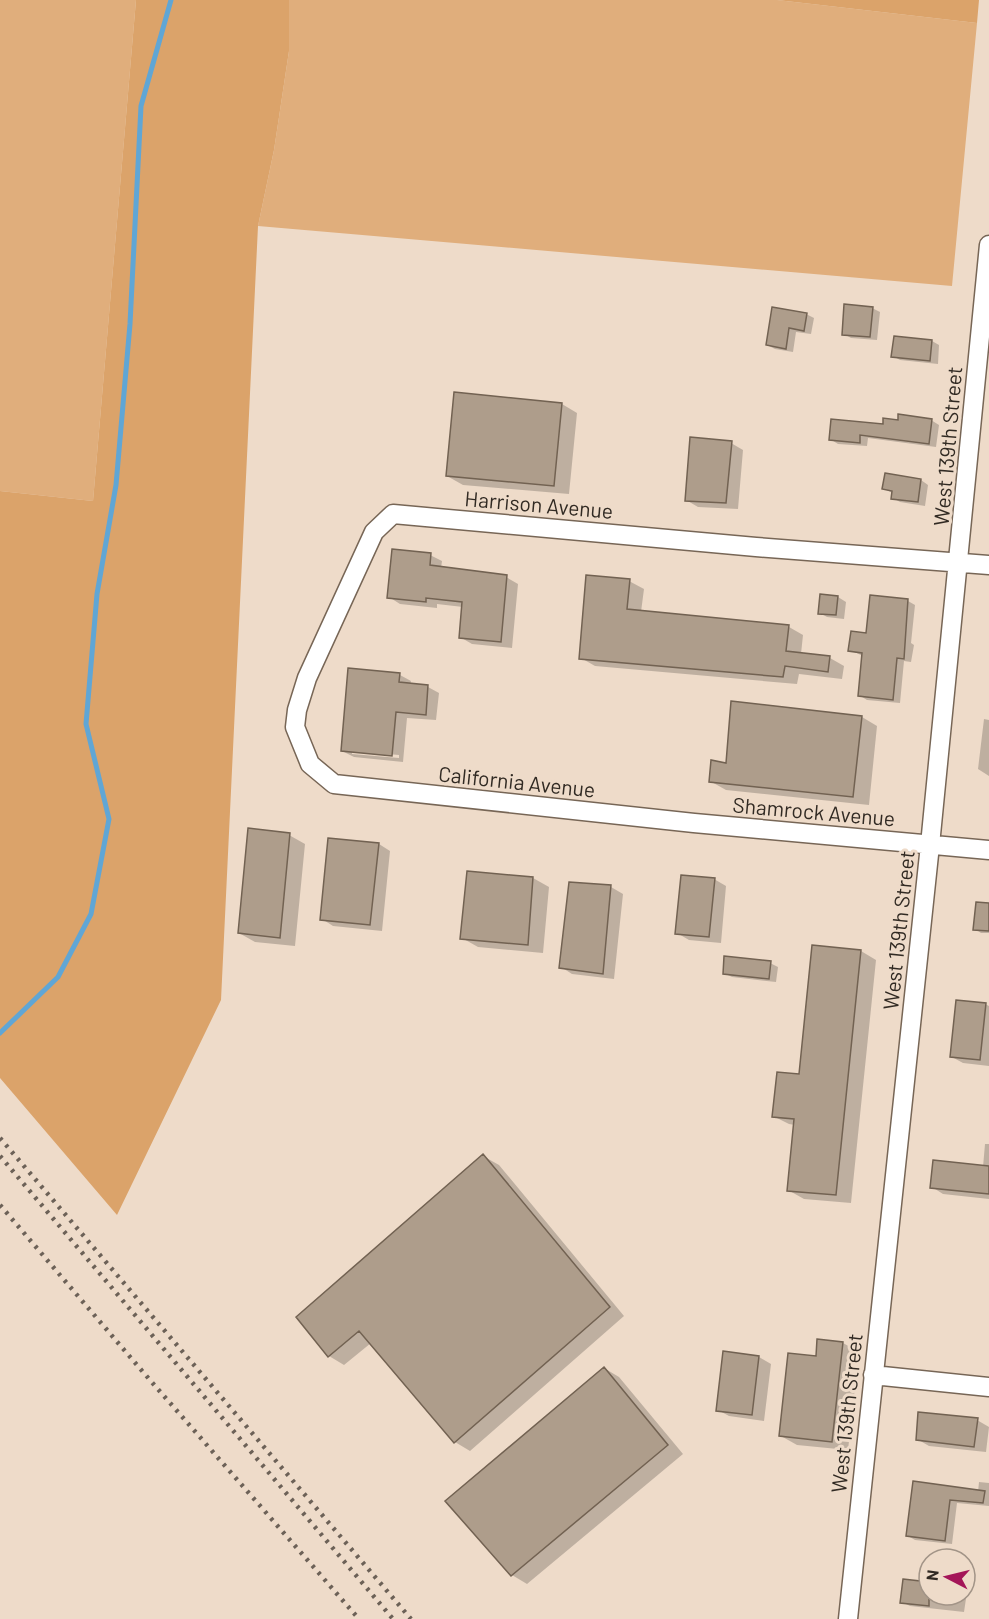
<svg xmlns="http://www.w3.org/2000/svg" width="989" height="1619" font-family="Barlow,sans-serif">
<style>
.green{fill:#e0ae7c}
.forest{fill:#dba36a}
.shadow{fill:#0003;fill-rule:evenodd}
.lines{fill:none;stroke-linecap:round;stroke-linejoin:round}
.stream{stroke:#60a6d5;stroke-width:5}
.building{fill:#ae9d8b;stroke:#726252;stroke-width:1.5}
.street-casing{stroke:#776656;stroke-width:21}
.street{stroke:#fff;stroke-width:18}
.rail{stroke:#6c6157;stroke-width:4.5;stroke-dasharray:3 6;stroke-linecap:butt}
.labels{text-anchor:middle;dominant-baseline:central;stroke-width:6;stroke-linejoin:round;paint-order:stroke}
.street-label{font-size:21px;fill:#312a23;stroke:#eedbc9}
</style>
<rect width="100%" height="100%" fill="#eedbc9"/>
<path class="green" d="M 0,0 L 136,0 L 93,501 L 0,491 Z
M 289,0 L 777,0 L 977,23 L 952,286 L 258,226 L 274,150 L 289,51 Z"/>
<path class="forest" d="M 136,0 L 289,0 L 289,51 L 274,150 L 258,226 L 221,1000 L 117,1215 L 0,1078 L 0,491 L 93,501 Z
M 777,0 L 979,0 L 977,23 Z"/>
<path class="shadow" d="M 872,308 L 880,312 L 877,340 L 851,338 L 844,334 Z
M 806,314 L 814,318 L 811,334 L 796,332 L 793,352 L 775,349 L 767,345 Z
M 932,341 L 939,345 L 938,364 L 900,360 L 893,356 Z
M 562,404 L 577,413 L 569,494 L 463,485 L 447,476 Z
M 931,420 L 939,425 L 936,447 L 868,438 L 867,446 L 838,444 L 830,439 L 884,425 Z
M 731,443 L 743,450 L 738,509 L 698,507 L 686,500 Z
M 921,480 L 928,485 L 925,506 L 900,502 L 893,498 L 893,493 L 884,489 Z
M 430,555 L 442,561 L 441,568 L 506,577 L 518,584 L 512,648 L 472,644 L 460,637 L 463,607 L 437,604 L 437,608 L 400,604 L 389,597 Z
M 629,581 L 644,589 L 641,612 L 789,627 L 803,635 L 801,654 L 830,658 L 844,666 L 842,679 L 799,674 L 797,684 L 595,666 L 581,658 Z
M 821,596 L 838,597 L 846,602 L 844,619 L 827,617 L 820,613 Z
M 908,601 L 915,605 L 911,643 L 914,645 L 911,662 L 904,661 L 900,703 L 867,700 L 859,695 L 863,656 L 850,650 Z
M 400,675 L 411,681 L 410,685 L 428,687 L 439,693 L 436,720 L 407,718 L 403,762 L 354,757 L 342,751 ZM 352,751 L 399,755 L 399,758 L 352,754 Z
M 862,717 L 877,726 L 869,805 L 726,790 L 710,781 L 727,764 Z
M 984,719 L 989,720 L 989,776 L 978,769 Z
M 289,835 L 305,844 L 295,946 L 255,942 L 239,933 Z
M 379,844 L 390,851 L 382,931 L 333,926 L 322,919 Z
M 468,872 L 533,878 L 549,887 L 543,953 L 478,947 L 462,938 Z
M 714,879 L 726,886 L 721,943 L 689,940 L 677,933 Z
M 570,883 L 611,887 L 623,894 L 614,979 L 572,974 L 561,967 Z
M 989,905 L 989,933 L 981,933 L 975,929 Z
M 861,951 L 876,960 L 851,1203 L 804,1199 L 788,1190 L 795,1125 L 789,1124 L 773,1116 L 800,1076 Z
M 770,963 L 778,967 L 776,982 L 732,977 L 724,973 Z
M 985,1004 L 989,1006 L 989,1066 L 963,1063 L 952,1057 Z
M 985,1144 L 989,1144 L 989,1199 L 943,1194 L 932,1187 L 983,1167 Z
M 483,1156 L 499,1165 L 624,1316 L 470,1451 L 455,1442 L 371,1343 L 344,1365 L 329,1356 Z
M 843,1343 L 859,1352 L 848,1450 L 797,1445 L 781,1436 L 817,1358 Z
M 724,1353 L 759,1357 L 771,1364 L 764,1421 L 729,1416 L 718,1410 Z
M 604,1368 L 619,1377 L 683,1454 L 527,1584 L 512,1575 Z
M 977,1420 L 989,1427 L 986,1452 L 929,1446 L 917,1439 Z
M 914,1482 L 978,1492 L 979,1482 L 989,1483 L 989,1506 L 957,1503 L 952,1544 L 915,1540 L 908,1536 Z
M 929,1584 L 929,1595 L 965,1595 L 965,1591 L 967,1592 L 964,1612 L 910,1606 L 902,1602 Z"/>
<g class="lines">
<path class="stream" d="M 0,1033 L 58,977 L 91,914 L 109,819 L 86,724 L 97,594 L 116,485 L 130,324 L 141,106 L 171,0"/>
</g>
<path class="building" d="M 844,304 L 873,307 L 870,337 L 842,335 Z
M 772,307 L 807,313 L 804,331 L 789,328 L 786,349 L 766,345 Z
M 894,336 L 932,340 L 930,361 L 891,357 Z
M 454,392 L 562,403 L 554,486 L 446,476 Z
M 898,414 L 932,419 L 929,444 L 860,435 L 860,443 L 829,440 L 831,419 L 883,424 L 883,418 L 898,420 Z
M 690,437 L 732,441 L 726,503 L 685,501 Z
M 885,473 L 921,479 L 918,502 L 891,499 L 892,491 L 882,489 Z
M 392,549 L 431,553 L 430,565 L 507,575 L 501,642 L 459,638 L 462,602 L 426,598 L 426,602 L 387,598 Z
M 586,575 L 630,579 L 627,609 L 789,625 L 786,651 L 830,656 L 828,672 L 785,666 L 783,677 L 579,659 Z
M 820,594 L 838,596 L 836,615 L 818,614 Z
M 870,595 L 908,599 L 904,659 L 897,658 L 893,700 L 858,696 L 862,653 L 848,651 L 851,631 L 866,633 Z
M 348,668 L 400,673 L 399,682 L 428,685 L 426,715 L 396,712 L 392,756 L 341,751 Z
M 731,701 L 862,716 L 853,797 L 709,782 L 711,760 L 726,763 Z
M 248,828 L 290,833 L 280,938 L 238,933 Z
M 328,838 L 379,843 L 370,925 L 320,920 Z
M 467,871 L 533,877 L 528,945 L 460,939 Z
M 681,875 L 715,878 L 709,937 L 675,934 Z
M 569,882 L 611,885 L 603,974 L 559,968 Z
M 976,902 L 989,903 L 989,931 L 973,930 Z
M 812,945 L 861,950 L 836,1195 L 787,1191 L 794,1119 L 772,1117 L 777,1072 L 799,1074 Z
M 724,956 L 771,961 L 769,979 L 723,974 Z
M 956,1000 L 986,1003 L 980,1060 L 950,1057 Z
M 483,1154 L 610,1307 L 454,1443 L 359,1331 L 328,1357 L 296,1317 Z
M 933,1160 L 989,1166 L 989,1194 L 930,1188 Z
M 817,1339 L 843,1342 L 832,1442 L 779,1436 L 788,1353 L 816,1356 Z
M 723,1351 L 759,1356 L 752,1415 L 716,1411 Z
M 604,1367 L 668,1445 L 511,1576 L 445,1501 Z
M 918,1412 L 978,1418 L 974,1447 L 916,1440 Z
M 913,1481 L 985,1491 L 983,1503 L 950,1500 L 945,1541 L 906,1536 Z
M 903,1579 L 929,1582 L 929,1606 L 900,1603 Z"/>
<g class="lines">
<g class="street-casing">
<path id="street" d="M 989,565 L 756,547 L 393,514 L 374,532 L 307,678 L 297,710 L 295,727 L 310,764 L 334,784 L 694,823 L 989,850
M 873,1375 L 989,1387
M 848,1619 L 930,845 L 989,245"/>
</g>
<use href="#street" class="street"/>
<path class="rail" d="M 0,1138 L 411,1619
M 0,1156 L 393,1619
M 0,1205 L 143,1372 L 359,1619"/>
</g>
<g class="labels">
<g class="street-label">
<text transform="translate(947 446) rotate(-85)">West 139th Street</text>
<text transform="translate(539 504) rotate(5)">Harrison Avenue</text>
<text transform="translate(517 781) rotate(6)">California Avenue</text>
<text transform="translate(814 811) rotate(5)">Shamrock Avenue</text>
<text transform="translate(898 930) rotate(-84)">West 139th Street</text>
<text transform="translate(846 1413) rotate(-84)">West 139th Street</text>
</g>
</g>
<g transform="translate(947 1577) rotate(277)"><circle r="28" fill="#eedbc9" stroke="#a29487" stroke-width="1.5"/>
<path d="M0-4.5L10 22L0 15L-10 22Z" fill="#a41558"/>
<text y="-9" font-size="16" font-weight="bold" text-anchor="middle" fill="#312a23">N</text>
</g>
</svg>
